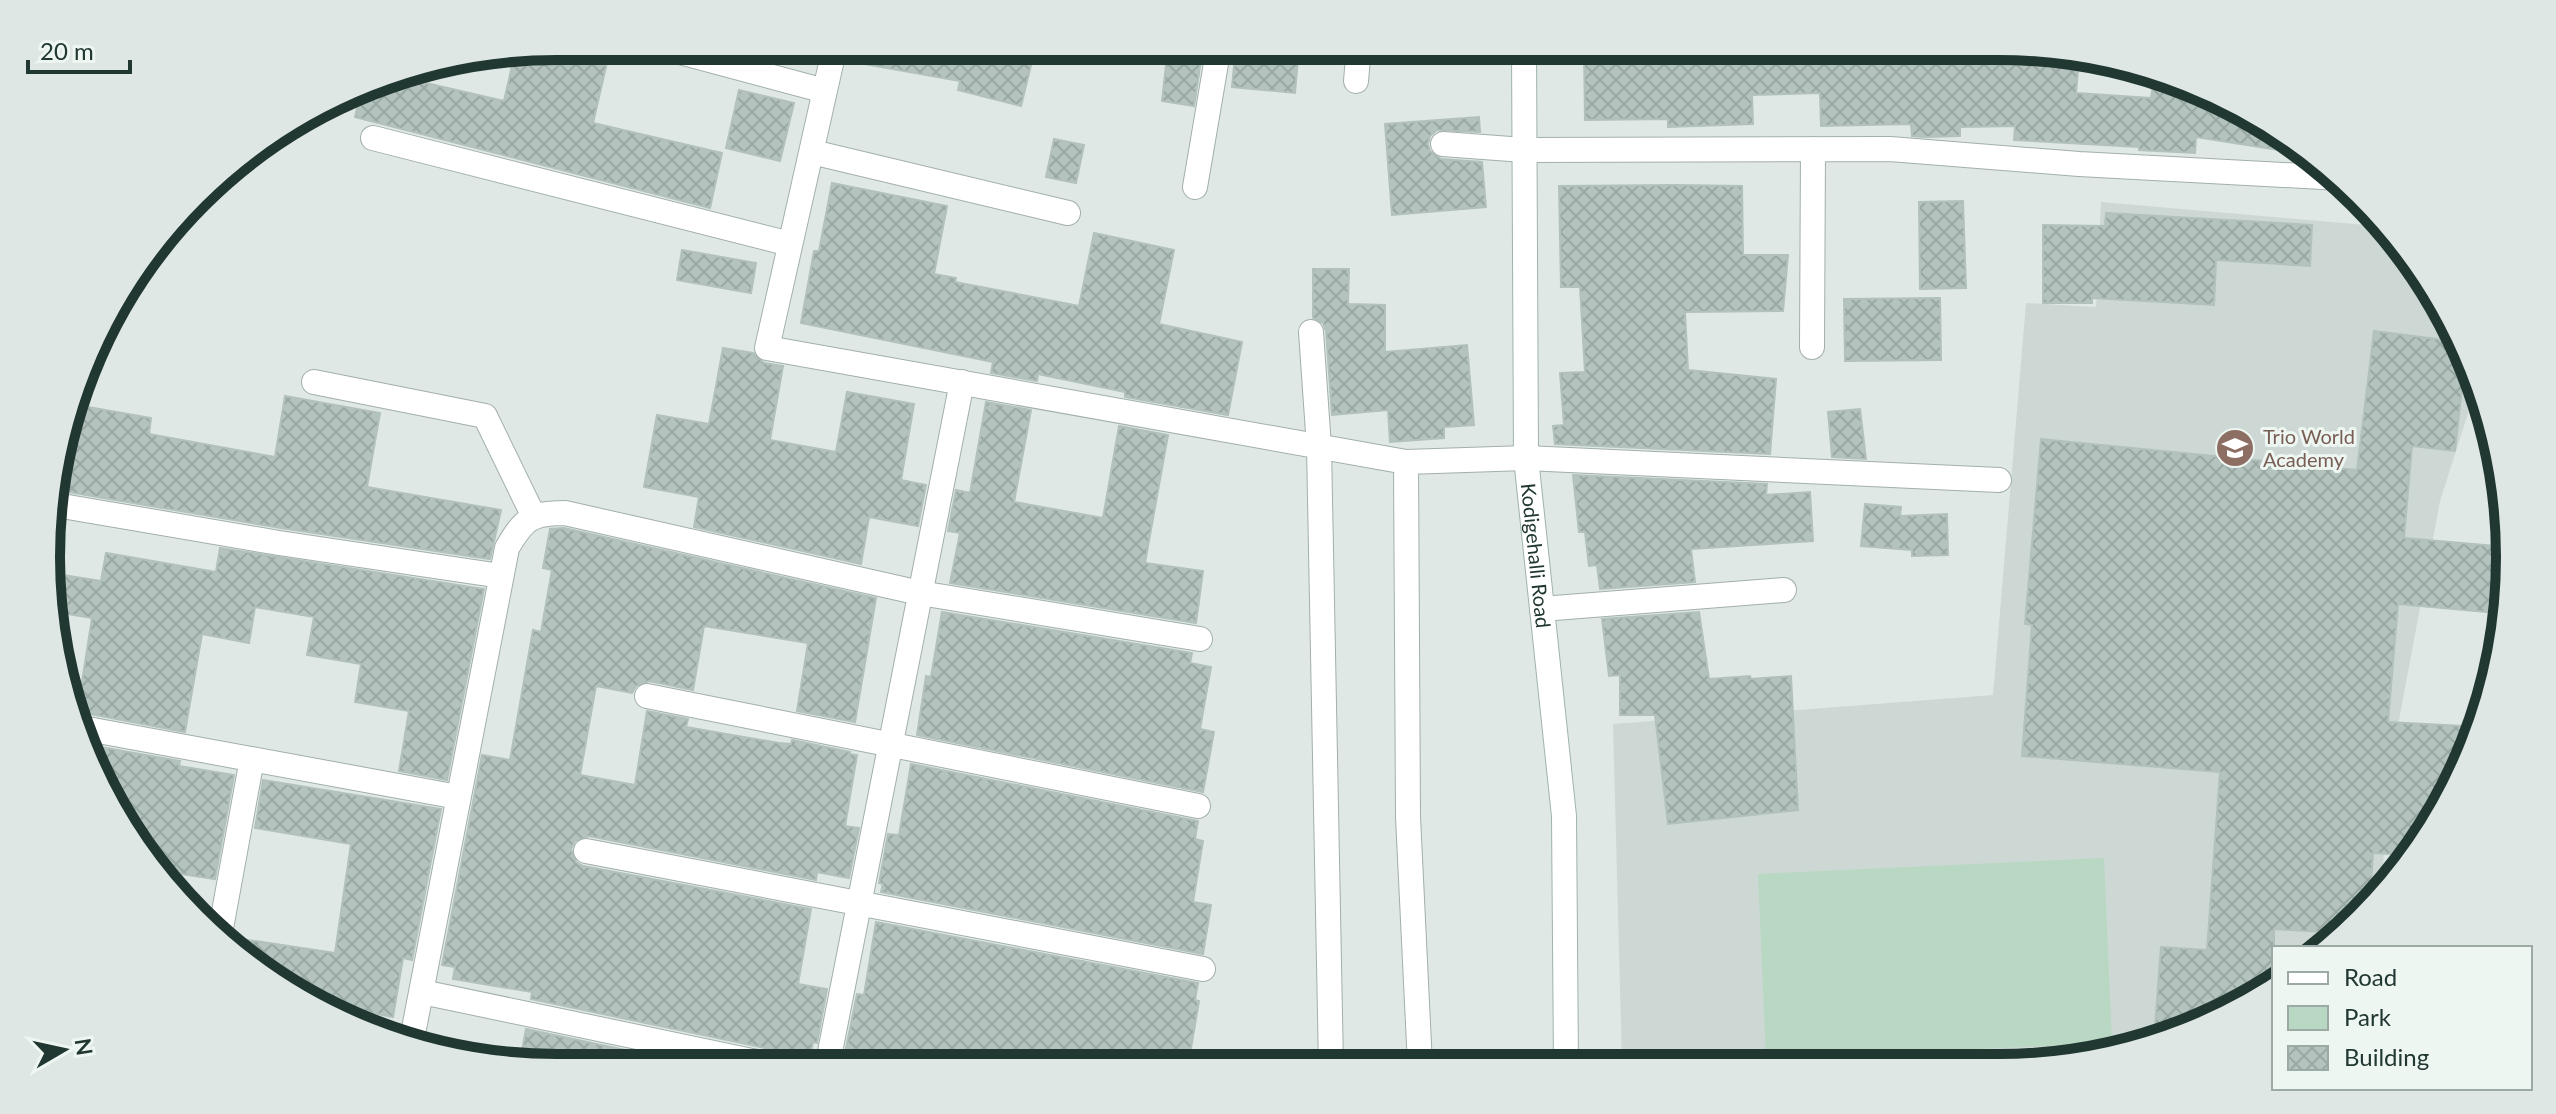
<svg xmlns="http://www.w3.org/2000/svg" width="2556" height="1114" font-family="Lato,sans-serif">
<style>
.built{fill:#cdd8d4}
.green{fill:#b9d8c3}
.building{fill:url(#building-cross-hatch);stroke:#b2c1bc;stroke-width:2}
.lines{fill:none;stroke-linecap:round;stroke-linejoin:round}
.minor-casing{stroke:#a2afac;stroke-width:26}
.secondary-casing{stroke:#9fb3ad;stroke-width:26}
.minor{stroke:#fff;stroke-width:24}
.secondary{stroke:#fff;stroke-width:24}
.labels{text-anchor:middle;dominant-baseline:central;stroke-width:6;stroke-linejoin:round;paint-order:stroke}
.education-label{font-size:20px;fill:#785e54;stroke:#eef6f2;text-anchor:start}
.street-label{font-size:20px;fill:#213732;stroke:#eef6f2}
.rim{fill:none;stroke:#213732;stroke-width:10}
</style>
<defs>
<pattern id="building-cross-hatch" width="8" height="8" patternUnits="userSpaceOnUse" patternTransform="scale(2)"><rect width="8" height="8" fill="#b4c3be"/><path d="M0 0l8 8M0 8l8-8" fill="none" stroke="#9aa8a4"/></pattern>
</defs>
<rect width="100%" height="100%" fill="#dfe8e5"/>
<path class="built" d="M 2101,202 L 2377,226 L 2457,331 L 2474,395 L 2440,501 L 2388,779 L 2382,886 L 2324,948 L 2274,948 L 2274,983 L 2195,1029 L 2066,1064 L 1622,1065 L 1613,724 L 1993,695 L 2026,303 L 2096,307 Z"/>
<path class="green" d="M 2104,858 L 2112,1043 L 1766,1059 L 1758,874 Z"/>
<path class="building" d="M 556,46 L 608,58 L 593,123 L 722,153 L 710,208 L 355,117 L 361,91 L 392,73 L 411,70 L 409,78 L 413,80 L 504,101 L 515,53 Z
M 850,46 L 1007,46 L 1034,53 L 1021,106 L 958,90 L 960,81 L 847,61 Z
M 1236,46 L 1299,46 L 1295,93 L 1232,87 Z
M 1584,46 L 1999,46 L 2079,59 L 2076,93 L 2151,98 L 2155,72 L 2164,73 L 2297,151 L 2297,153 L 2196,137 L 2195,153 L 2139,150 L 2139,147 L 2014,140 L 2015,126 L 1960,127 L 1960,136 L 1925,137 L 1912,136 L 1911,124 L 1821,126 L 1820,93 L 1752,95 L 1753,124 L 1668,127 L 1668,119 L 1585,120 Z
M 1167,56 L 1201,60 L 1194,106 L 1162,101 Z
M 739,90 L 794,103 L 780,161 L 726,148 Z
M 1479,117 L 1480,132 L 1437,130 L 1430,136 L 1428,144 L 1430,151 L 1441,159 L 1482,162 L 1486,207 L 1392,215 L 1385,124 Z
M 1054,139 L 1084,145 L 1076,183 L 1046,177 Z
M 832,183 L 947,206 L 934,274 L 956,278 L 955,282 L 1002,291 L 1079,306 L 1094,233 L 1174,250 L 1159,324 L 1242,342 L 1228,415 L 1125,397 L 1125,392 L 1038,374 L 1037,381 L 991,373 L 993,362 L 801,323 L 814,251 L 819,251 Z
M 1675,185 L 1742,186 L 1743,255 L 1788,255 L 1783,311 L 1685,312 L 1688,370 L 1776,379 L 1770,454 L 1555,444 L 1553,426 L 1564,425 L 1560,373 L 1585,372 L 1580,287 L 1561,287 L 1559,186 Z
M 1963,201 L 1966,288 L 1920,289 L 1919,202 Z
M 2106,213 L 2312,225 L 2310,266 L 2216,260 L 2214,305 L 2092,298 L 2092,303 L 2043,303 L 2043,225 L 2105,226 Z
M 682,250 L 756,263 L 751,293 L 677,280 Z
M 1313,269 L 1349,269 L 1348,304 L 1385,305 L 1385,352 L 1467,345 L 1474,425 L 1444,427 L 1444,438 L 1390,442 L 1388,410 L 1332,415 L 1326,331 L 1323,323 L 1313,318 Z
M 1940,298 L 1941,360 L 1845,361 L 1844,299 Z
M 2374,331 L 2460,342 L 2465,360 L 2455,451 L 2412,446 L 2404,538 L 2506,547 L 2497,613 L 2398,604 L 2388,722 L 2480,727 L 2424,841 L 2410,855 L 2373,853 L 2370,898 L 2338,933 L 2274,929 L 2274,983 L 2195,1029 L 2154,1040 L 2161,947 L 2207,950 L 2220,772 L 2022,756 L 2032,625 L 2025,624 L 2041,439 L 2357,470 Z
M 723,348 L 753,353 L 764,363 L 783,366 L 770,440 L 836,452 L 847,392 L 914,404 L 901,480 L 926,485 L 918,526 L 869,517 L 861,564 L 694,527 L 699,497 L 644,487 L 657,415 L 709,424 Z
M 285,396 L 380,413 L 367,487 L 501,510 L 490,559 L 281,528 L 56,490 L 56,458 L 76,405 L 151,418 L 149,434 L 275,457 Z
M 986,402 L 1031,410 L 1014,502 L 1103,518 L 1119,426 L 1168,435 L 1145,563 L 1203,571 L 1196,623 L 950,583 L 960,533 L 948,531 L 956,490 L 970,493 Z
M 1860,409 L 1866,459 L 1832,457 L 1828,412 Z
M 1573,475 L 1767,484 L 1766,495 L 1810,492 L 1813,541 L 1691,549 L 1695,582 L 1600,589 L 1597,565 L 1589,566 L 1585,532 L 1579,532 Z
M 1865,504 L 1901,507 L 1900,516 L 1947,514 L 1948,555 L 1912,556 L 1912,550 L 1861,546 Z
M 564,528 L 876,598 L 855,722 L 797,711 L 808,643 L 704,626 L 693,690 L 649,681 L 636,686 L 632,693 L 596,686 L 580,775 L 635,785 L 647,711 L 688,719 L 686,727 L 779,743 L 791,744 L 792,740 L 850,752 L 849,754 L 857,755 L 845,826 L 859,828 L 849,878 L 817,872 L 816,880 L 589,836 L 575,841 L 571,849 L 576,862 L 583,866 L 811,909 L 798,984 L 827,989 L 817,1043 L 813,1042 L 811,1052 L 807,1051 L 805,1067 L 796,1067 L 792,1056 L 784,1052 L 531,999 L 532,992 L 453,979 L 455,967 L 442,965 L 482,755 L 510,760 L 533,630 L 541,632 L 552,570 L 543,568 L 550,529 Z
M 220,548 L 484,589 L 447,780 L 399,771 L 409,711 L 355,702 L 361,664 L 307,655 L 314,617 L 255,607 L 249,643 L 202,634 L 185,732 L 85,713 L 77,714 L 92,618 L 56,612 L 56,574 L 101,581 L 106,553 L 216,572 Z
M 942,612 L 1192,653 L 1190,663 L 1211,667 L 1200,729 L 1214,732 L 1203,792 L 917,735 L 926,676 L 931,677 Z
M 1699,612 L 1709,679 L 1750,676 L 1751,679 L 1791,676 L 1798,810 L 1668,824 L 1655,715 L 1620,715 L 1620,675 L 1609,676 L 1602,619 Z
M 89,745 L 180,761 L 179,766 L 234,775 L 215,879 L 162,871 L 114,812 Z
M 911,764 L 1198,821 L 1195,839 L 1203,841 L 1193,902 L 1211,905 L 1203,954 L 881,892 L 883,884 L 879,883 L 888,834 L 899,835 Z
M 263,780 L 441,809 L 412,960 L 403,958 L 393,1017 L 333,1006 L 231,948 L 235,938 L 335,953 L 351,844 L 255,828 Z
M 876,922 L 1198,983 L 1195,1000 L 1199,1001 L 1188,1066 L 900,1067 L 902,1058 L 846,1048 L 857,994 L 864,995 Z
M 526,1029 L 710,1068 L 557,1068 L 520,1062 Z"/>
<g class="lines">
<g class="minor-casing">
<path id="minor" d="M 657,46 L 825,91
M 835,46 L 767,348 L 1406,462 L 1526,458 L 1999,480
M 1356,81 L 1359,46
M 373,138 L 790,244
M 1443,144 L 1524,150 L 1890,149 L 2079,164 L 2340,178
M 812,152 L 1068,213
M 1195,187 L 1219,46
M 1311,332 L 1319,447 L 1331,1066
M 1812,347 L 1813,149
M 314,382 L 485,416 L 534,517
M 1406,462 L 1408,817 L 1420,1065
M 56,505 L 279,543 L 501,576
M 1542,609 L 1784,590
M 647,696 L 1198,806
M 82,728 L 458,797
M 586,851 L 1203,969
M 219,939 L 252,759
M 422,992 L 781,1067
M 411,1044 L 507,548 C 524,519 531,513 565,513 L 920,593 L 1200,639
M 827,1067 L 962,382"/>
</g>
<g class="secondary-casing">
<g id="secondary">
<path id="s1" d="M 1524,46 L 1526,458 L 1564,816 L 1566,1065"/>
</g>
</g>
<use href="#minor" class="minor"/>
<use href="#secondary" class="secondary"/>
</g>
<defs>
<g id="school-disc" transform="scale(2)"><circle r="9.5" fill="#8d6e63" stroke="#eef6f2"/><path d="M0-5L7-2L0 1L-7-2ZM-4 1L0 2.5L4 1V4Q0 6-4 4Z" fill="#fff"/></g>
</defs>
<g fill-rule="evenodd">
<use href="#school-disc" x="2235" y="448"/>
</g>
<g class="labels">
<g class="education-label">
<text x="2263" y="436">Trio World<tspan x="2263" dy="23">Academy</tspan></text>
</g>
<g class="street-label">
<text stroke="none"><textPath href="#s1" startOffset="510">Kodigehalli Road</textPath></text>
</g>
</g>
<path d="M0 0H2556V1114H0ZM557 60H1999A497 497 0 0 1 2496 557V557A497 497 0 0 1 1999 1054H557A497 497 0 0 1 60 557V557A497 497 0 0 1 557 60Z" fill="#dee7e3" fill-rule="evenodd"/>
<path class="rim" d="M557 60H1999A497 497 0 0 1 2496 557V557A497 497 0 0 1 1999 1054H557A497 497 0 0 1 60 557V557A497 497 0 0 1 557 60Z"/>
<rect x="2272" y="946" width="260" height="144" fill="#eef6f2" stroke="#9caaa5" stroke-width="2"/>
<rect x="2288" y="972" width="40" height="12" fill="#ffffff" stroke="#9caaa5" stroke-width="2"/>
<text x="2344" y="986" font-size="24" fill="#213732">Road</text>
<rect x="2288" y="1006" width="40" height="24" fill="#b9d8c3" stroke="#9caaa5" stroke-width="2"/>
<text x="2344" y="1026" font-size="24" fill="#213732">Park</text>
<rect x="2288" y="1046" width="40" height="24" fill="url(#building-cross-hatch)" stroke="#9caaa5" stroke-width="2"/>
<text x="2344" y="1066" font-size="24" fill="#213732">Building</text>
<g transform="translate(64 1050) rotate(81)" stroke="#eef6f2" stroke-width="6" paint-order="stroke">
<path d="M0-6L14 30L0 20L-14 30Z" fill="#213732"/>
<text y="-12" font-size="22" font-weight="bold" text-anchor="middle" fill="#213732">N</text>
</g>
<path d="M28 60v12h102v-12" fill="none" stroke="#213732" stroke-width="4"/>
<text x="40" y="60" font-size="24" fill="#213732" stroke="#eef6f2" stroke-width="6" paint-order="stroke">20 m</text>
</svg>
